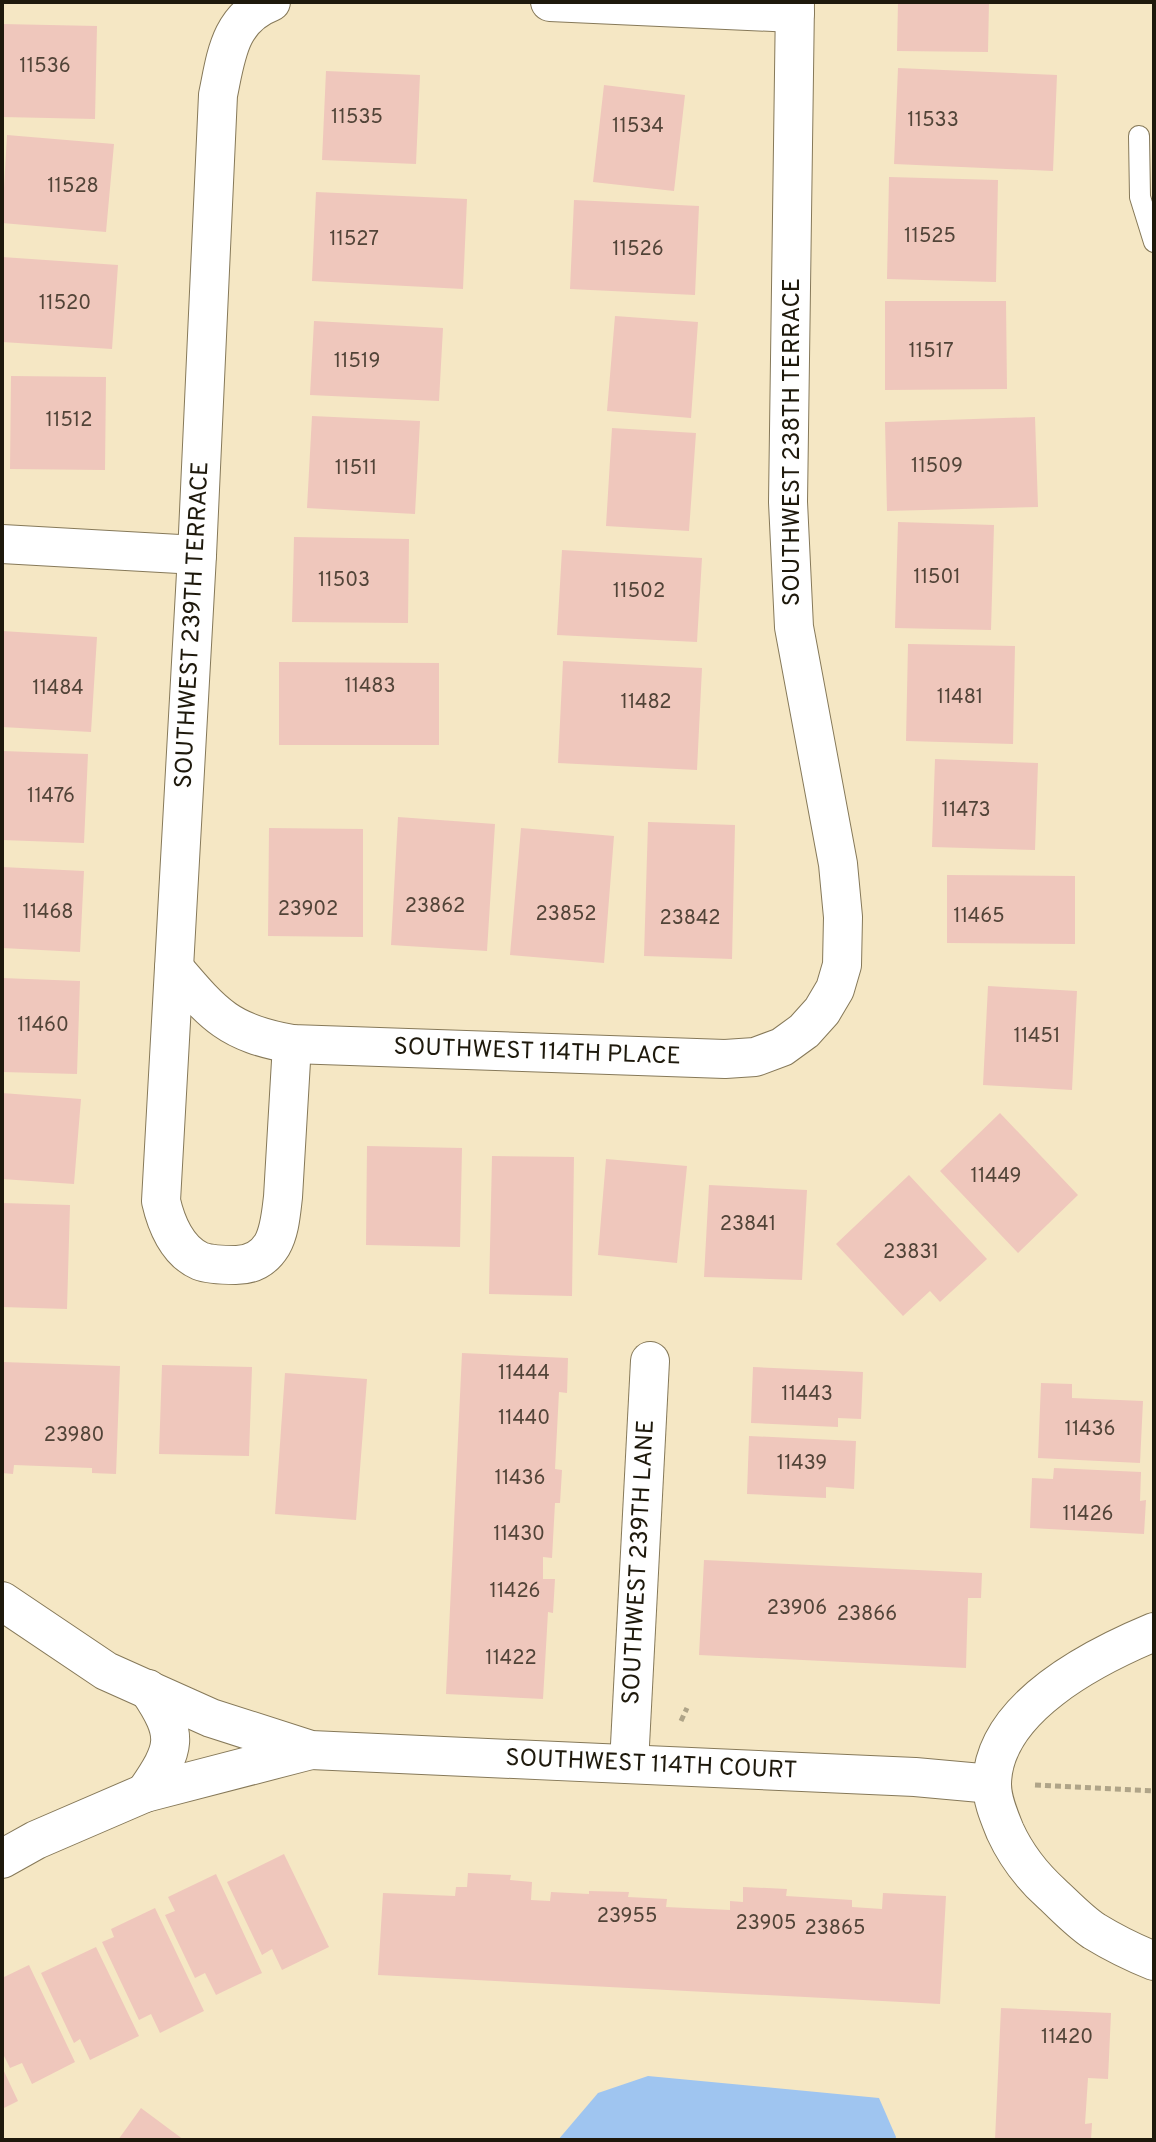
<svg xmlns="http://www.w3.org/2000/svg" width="1156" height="2142" font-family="Overpass,sans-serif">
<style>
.water{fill:#9fc5f0}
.building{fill:#efc7bc}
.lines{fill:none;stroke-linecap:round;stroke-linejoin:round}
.service-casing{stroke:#867959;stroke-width:22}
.minor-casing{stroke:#867959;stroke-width:40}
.path{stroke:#afa488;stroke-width:5;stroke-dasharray:6 4;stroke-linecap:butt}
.service{stroke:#fff;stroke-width:20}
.minor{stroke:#fff;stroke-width:38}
.labels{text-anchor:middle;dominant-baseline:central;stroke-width:6;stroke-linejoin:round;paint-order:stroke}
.number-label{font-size:20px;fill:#524438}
.street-label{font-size:24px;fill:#1e190c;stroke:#fff}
</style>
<rect width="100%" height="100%" fill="#f5e7c4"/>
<path class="water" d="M 648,2076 L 879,2098 L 896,2137 L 895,2140 L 558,2140 L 598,2093 Z"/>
<path class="building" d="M 898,2 L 989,2 L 988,52 L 897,51 Z
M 2,24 L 97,26 L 95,119 L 2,117 Z
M 898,68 L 1057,75 L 1053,171 L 894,164 Z
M 326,71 L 420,75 L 416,164 L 322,160 Z
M 604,85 L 685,95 L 674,191 L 593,182 Z
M 7,135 L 114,144 L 106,232 L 2,223 Z
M 889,177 L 998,180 L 996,282 L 887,279 Z
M 316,192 L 467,199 L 463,289 L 312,281 Z
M 574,200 L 699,206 L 695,295 L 570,289 Z
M 2,257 L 118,265 L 112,349 L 2,342 Z
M 885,301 L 1006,301 L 1007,389 L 885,390 Z
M 615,316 L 698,322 L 691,418 L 607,411 Z
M 314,321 L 443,328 L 439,401 L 310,395 Z
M 11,376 L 106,377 L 105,470 L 10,469 Z
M 312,416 L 420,421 L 415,514 L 307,508 Z
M 1035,417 L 1038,507 L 887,511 L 885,422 Z
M 612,428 L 696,433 L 689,531 L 606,526 Z
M 898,522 L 994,525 L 991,630 L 895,628 Z
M 294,537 L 409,539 L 408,623 L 292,622 Z
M 562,550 L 702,558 L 697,642 L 557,635 Z
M 2,631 L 97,637 L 91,732 L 2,727 Z
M 908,644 L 1015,646 L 1013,744 L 906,741 Z
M 563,661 L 702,668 L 697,770 L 558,763 Z
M 279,662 L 439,663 L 439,745 L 279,745 Z
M 2,751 L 88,754 L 84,843 L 2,840 Z
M 935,759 L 1038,763 L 1035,850 L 932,847 Z
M 398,817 L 495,824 L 487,951 L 391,945 Z
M 648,822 L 735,825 L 732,959 L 644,956 Z
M 269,828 L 363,829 L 363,937 L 268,936 Z
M 521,828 L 614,836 L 604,963 L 510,955 Z
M 2,867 L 84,871 L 80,952 L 2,948 Z
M 947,875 L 1075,876 L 1075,944 L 947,943 Z
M 2,978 L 80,981 L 77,1074 L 2,1072 Z
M 988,986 L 1077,991 L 1072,1090 L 983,1085 Z
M 2,1093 L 81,1099 L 74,1184 L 2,1179 Z
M 1000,1113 L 1078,1195 L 1018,1253 L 940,1171 Z
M 367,1146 L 462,1148 L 460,1247 L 366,1245 Z
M 492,1156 L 574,1157 L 572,1296 L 489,1294 Z
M 606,1159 L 687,1166 L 677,1263 L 598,1255 Z
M 909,1175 L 987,1259 L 940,1302 L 930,1291 L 903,1316 L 836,1244 Z
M 709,1185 L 807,1190 L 802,1280 L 704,1277 Z
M 2,1203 L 70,1205 L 67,1309 L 2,1307 Z
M 462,1353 L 568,1358 L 567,1393 L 559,1392 L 555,1469 L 562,1470 L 560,1503 L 555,1503 L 552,1558 L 543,1557 L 543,1579 L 555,1579 L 553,1613 L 548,1612 L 543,1699 L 446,1694 Z
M 2,1362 L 120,1366 L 116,1474 L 92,1473 L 92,1468 L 14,1465 L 13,1474 L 2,1473 Z
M 162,1365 L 252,1367 L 249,1456 L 159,1454 Z
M 753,1367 L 863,1372 L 861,1419 L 838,1418 L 838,1427 L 751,1423 Z
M 285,1373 L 367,1379 L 356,1520 L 275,1514 Z
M 1041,1383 L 1072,1384 L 1072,1398 L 1143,1401 L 1140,1463 L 1038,1458 Z
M 749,1436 L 856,1441 L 854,1489 L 826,1487 L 826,1498 L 747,1494 Z
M 1054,1468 L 1141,1472 L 1140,1501 L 1146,1500 L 1144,1534 L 1030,1528 L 1032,1478 L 1053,1479 Z
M 704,1560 L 982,1573 L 981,1598 L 968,1598 L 966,1668 L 699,1655 Z
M 284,1854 L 329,1947 L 282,1970 L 272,1949 L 262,1955 L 227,1882 Z
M 468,1873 L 511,1875 L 510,1880 L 532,1882 L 531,1900 L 550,1901 L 551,1892 L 589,1894 L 589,1891 L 629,1892 L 628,1897 L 667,1899 L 666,1907 L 730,1910 L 730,1901 L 743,1902 L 743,1887 L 787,1889 L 786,1896 L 852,1900 L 852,1907 L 882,1909 L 883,1893 L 946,1896 L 940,2004 L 378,1975 L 383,1893 L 455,1896 L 456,1887 L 467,1887 Z
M 216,1874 L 262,1973 L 216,1995 L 205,1973 L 195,1978 L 165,1915 L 175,1911 L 168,1897 Z
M 155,1908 L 204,2011 L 160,2033 L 151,2014 L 139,2020 L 102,1942 L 114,1937 L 111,1929 Z
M 96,1947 L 139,2036 L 90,2060 L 80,2039 L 74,2043 L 41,1973 Z
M 29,1965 L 75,2062 L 32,2084 L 22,2063 L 10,2068 L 2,2052 L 2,1978 Z
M 1001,2008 L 1111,2013 L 1108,2079 L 1088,2078 L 1085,2124 L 1092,2123 L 1091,2140 L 995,2140 Z
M 2,2067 L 18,2101 L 2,2109 Z
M 141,2108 L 184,2140 L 118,2140 Z"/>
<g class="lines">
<g class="service-casing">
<path id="service" d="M 1139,136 L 1140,197 L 1154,242"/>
</g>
<g class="minor-casing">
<g id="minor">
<path d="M 271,2 C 229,18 226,57 218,95 L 197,555 L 161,1201 C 166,1223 177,1251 200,1261 C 210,1265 226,1265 236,1265 C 252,1265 264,1258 272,1245 C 280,1231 281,1213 283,1197 L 292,1044"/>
<path d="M 550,2 L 795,13"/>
<path d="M 2,544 L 197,555"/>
<path id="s1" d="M 174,968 C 214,1015 229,1033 292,1044 L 725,1059 L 755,1057 L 782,1047 L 804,1031 L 822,1011 L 835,989 L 842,965 L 843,917 L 838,864 L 794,627 L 788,502 L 795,2"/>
<path id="s2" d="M 2,1601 L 106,1671 L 211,1718 L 311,1750 L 915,1777 L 992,1784"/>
<path d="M 1154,1632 C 1094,1657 993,1708 992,1784 C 992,1800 999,1816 1005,1831 C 1016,1855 1032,1876 1052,1894 C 1065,1906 1079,1921 1094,1931 C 1112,1942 1134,1953 1154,1961"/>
<path id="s3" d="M 629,1764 L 650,1361"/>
<path d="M 145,1793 C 176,1748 180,1736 148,1689"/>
<path d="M 2,1859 L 36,1840 L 145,1793 L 311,1750"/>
</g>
</g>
<path class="path" d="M 681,1721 L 687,1708
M 1035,1785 L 1154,1791"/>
<use href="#service" class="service"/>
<use href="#minor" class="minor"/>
</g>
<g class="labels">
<g class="number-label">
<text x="45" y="67">11536</text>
<text x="357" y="118">11535</text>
<text x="933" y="121">11533</text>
<text x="638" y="127">11534</text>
<text x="73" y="187">11528</text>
<text x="930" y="237">11525</text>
<text x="354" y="240">11527</text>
<text x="638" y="250">11526</text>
<text x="65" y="304">11520</text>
<text x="931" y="352">11517</text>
<text x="357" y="362">11519</text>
<text x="69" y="421">11512</text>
<text x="937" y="467">11509</text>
<text x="356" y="469">11511</text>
<text x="937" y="578">11501</text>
<text x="344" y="581">11503</text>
<text x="639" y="592">11502</text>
<text x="370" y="687">11483</text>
<text x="58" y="689">11484</text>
<text x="960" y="698">11481</text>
<text x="646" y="703">11482</text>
<text x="51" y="797">11476</text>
<text x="966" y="811">11473</text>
<text x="435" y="907">23862</text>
<text x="308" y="910">23902</text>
<text x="48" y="913">11468</text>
<text x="566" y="915">23852</text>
<text x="979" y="917">11465</text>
<text x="690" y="919">23842</text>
<text x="43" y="1026">11460</text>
<text x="1037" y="1037">11451</text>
<text x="996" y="1177">11449</text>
<text x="748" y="1225">23841</text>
<text x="911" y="1253">23831</text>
<text x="524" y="1374">11444</text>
<text x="807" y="1395">11443</text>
<text x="524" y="1419">11440</text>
<text x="1090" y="1430">11436</text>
<text x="74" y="1436">23980</text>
<text x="802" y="1464">11439</text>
<text x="520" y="1479">11436</text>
<text x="1088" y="1515">11426</text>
<text x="519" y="1535">11430</text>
<text x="515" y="1592">11426</text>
<text x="797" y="1609">23906</text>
<text x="867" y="1615">23866</text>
<text x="511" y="1659">11422</text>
<text x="627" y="1917">23955</text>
<text x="766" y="1924">23905</text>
<text x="835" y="1929">23865</text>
<text x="1067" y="2038">11420</text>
</g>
<g class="street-label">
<text transform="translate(793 442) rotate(-90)">SOUTHWEST 238TH TERRACE</text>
<text transform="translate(193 625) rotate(-87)">SOUTHWEST 239TH TERRACE</text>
<text stroke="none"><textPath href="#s1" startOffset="390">SOUTHWEST 114TH PLACE</textPath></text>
<text stroke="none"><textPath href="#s3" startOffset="202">SOUTHWEST 239TH LANE</textPath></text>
<text stroke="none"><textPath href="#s2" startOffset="686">SOUTHWEST 114TH COURT</textPath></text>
</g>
</g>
<rect width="1156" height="2142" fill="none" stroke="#1e190c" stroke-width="8"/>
</svg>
